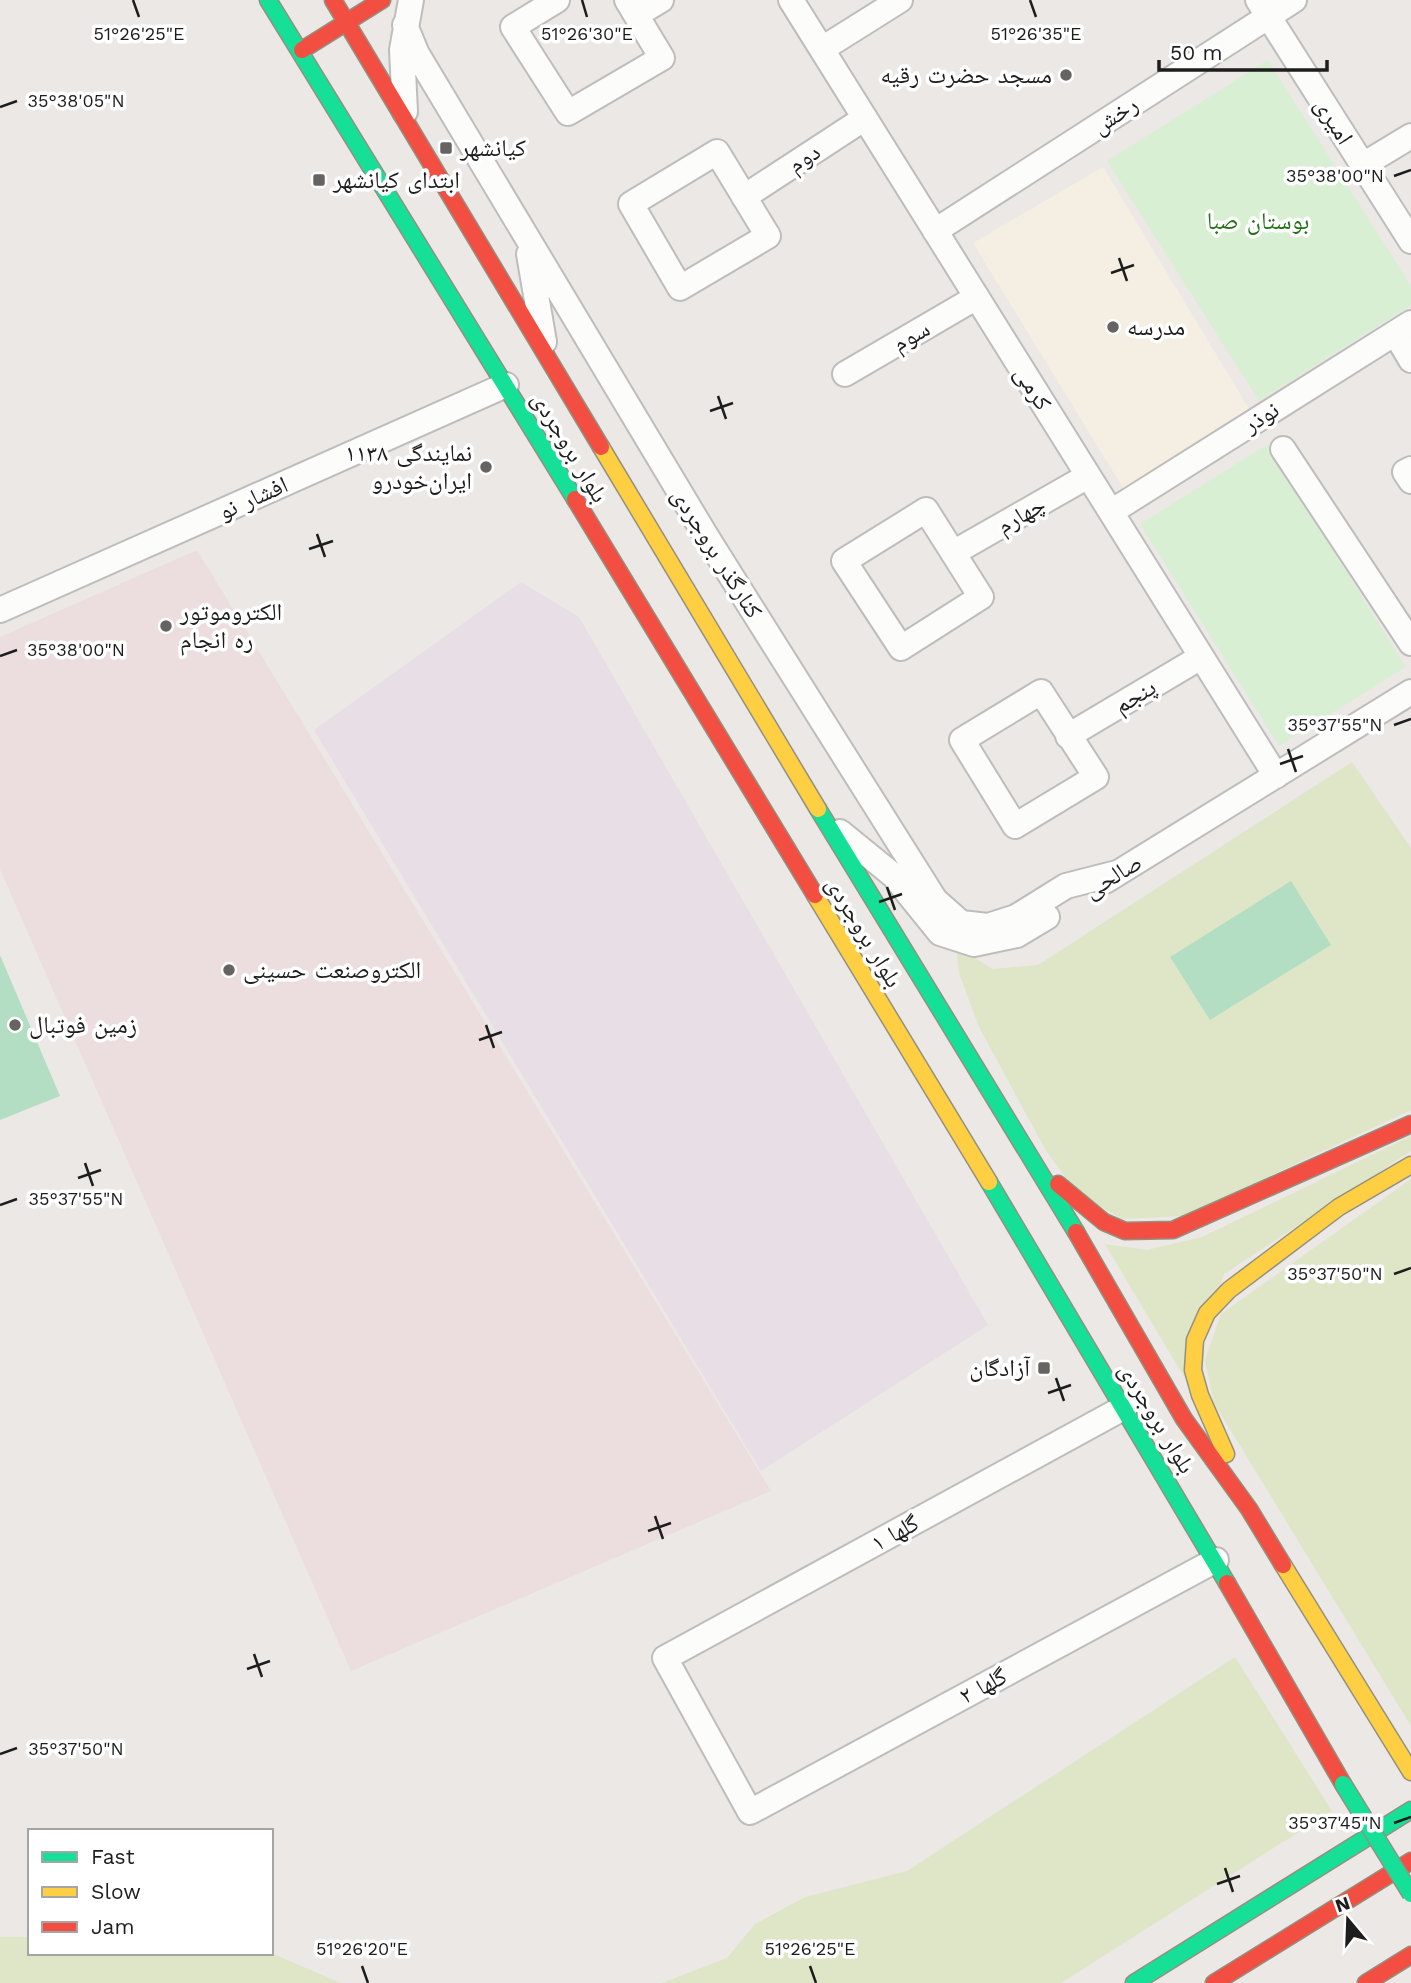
<svg xmlns="http://www.w3.org/2000/svg" width="1411" height="1983" font-family="'Work Sans','Noto Naskh Arabic',sans-serif">
<style>
.commercial{fill:#ecdddf}
.industrial{fill:#e8dee6}
.education{fill:#f4efe2}
.grass{fill:#dee6c7}
.park{fill:#d9efd3}
.pitch{fill:#b4dec3}
.lines{fill:none;stroke-linecap:round;stroke-linejoin:round}
.street-casing{stroke:#bebdbc;stroke-width:28}
.fast-casing{stroke:#94907f;stroke-width:19}
.slow-casing{stroke:#94907f;stroke-width:19}
.jam-casing{stroke:#94907f;stroke-width:19}
.street{stroke:#fcfcfb;stroke-width:24}
.fast{stroke:#16e098;stroke-width:16}
.slow{stroke:#ffcf43;stroke-width:16}
.jam{stroke:#f24e42;stroke-width:16}
.fast-bridge-casing{stroke:#94907f;stroke-width:19;stroke-linecap:butt}
.fast-bridge{stroke:#16e098;stroke-width:16}
.ticks{fill:none;stroke:#1d1d1d;stroke-width:2.5}
.poi-dot{fill:#656463;stroke:#fff;stroke-width:2.5}
.labels{text-anchor:middle;dominant-baseline:central;stroke-width:7;stroke-linejoin:round;paint-order:stroke}
.poi-label{font-size:24px;fill:#1d1d1d;stroke:#fff;text-anchor:start}
.street-label{font-size:24px;fill:#1d1d1d;stroke:#fff}
.park-label{font-size:24px;fill:#227214;stroke:#fff}
.ticks-label{font-size:18px;text-anchor:middle;fill:#1d1d1d;stroke:#fff;stroke-width:7;stroke-linejoin:round;paint-order:stroke}
</style>
<rect width="100%" height="100%" fill="#ebe8e6"/>
<path class="commercial" d="M 197,550 L 771,1491 L 351,1671 L 0,869 L 0,637 Z"/>
<path class="industrial" d="M 521,582 L 579,617 L 988,1325 L 761,1471 L 314,730 Z"/>
<path class="education" d="M 1103,167 L 1251,412 L 1125,491 L 973,243 Z"/>
<path class="grass" d="M 1352,762 L 1411,848 L 1411,1110 L 1184,1216 L 1122,1219 L 1077,1193 L 1045,1149 L 979,1027 L 959,973 L 956,945 L 992,969 L 1038,965 Z
M 1411,1136 L 1411,1151 L 1224,1274 L 1187,1382 L 1105,1244 L 1147,1250 L 1202,1237 Z
M 1411,1179 L 1411,1726 L 1214,1403 L 1205,1360 L 1221,1314 Z
M 1235,1657 L 1332,1811 L 1061,1983 L 662,1983 L 727,1958 L 755,1924 L 805,1897 L 907,1871 Z
M 0,1937 L 30,1937 L 30,1953 L 271,1953 L 341,1983 L 0,1983 Z"/>
<path class="park" d="M 1268,60 L 1411,286 L 1411,305 L 1259,401 L 1107,161 Z
M 1267,445 L 1406,667 L 1279,746 L 1140,524 Z"/>
<path class="pitch" d="M 1291,881 L 1331,945 L 1210,1020 L 1170,957 Z
M 0,955 L 60,1096 L 0,1120 Z"/>
<g class="lines">
<g class="street-casing">
<path id="street" d="M 557,0 L 513,27 L 568,113 L 662,58 L 627,0
M 791,0 L 1276,776
M 1258,0 L 1411,241
M 636,15 L 661,0
M 405,25 L 417,54 L 706,536 L 935,900 L 961,923 L 988,926 L 1016,917 L 1066,886 L 1117,873
M 822,49 L 900,0
M 405,112 L 402,50 L 411,0
M 717,152 L 768,236 L 680,288 L 631,204 Z
M 1363,165 L 1411,136
M 744,197 L 865,118
M 935,231 L 1294,0
M 529,254 L 544,342
M 1395,333 L 1411,360
M 845,374 L 977,297
M 1283,449 L 1411,643
M 1411,469 L 1405,472 L 1411,481
M 926,510 L 981,597 L 901,648 L 844,561 Z
M 1111,512 L 1411,323
M 953,553 L 1088,476
M 0,610 L 506,385
M 1041,692 L 1096,777 L 1015,826 L 962,740 Z
M 1068,736 L 1201,657
M 840,832 L 894,876 L 940,933 L 974,944 L 1017,935 L 1047,917
M 1105,881 L 1411,692
M 1125,1407 L 665,1658 L 750,1812 L 1216,1560"/>
</g>
<g class="fast-casing">
<path id="fast" d="M 268,0 L 575,499
M 818,809 L 1076,1232
M 989,1182 L 1227,1583
M 1134,1983 L 1411,1810"/>
</g>
<g class="slow-casing">
<path id="slow" d="M 601,447 L 818,809
M 815,895 L 989,1182
M 1226,1454 L 1200,1395 L 1193,1370 L 1195,1340 L 1207,1313 L 1229,1290 L 1339,1207 L 1411,1165
M 1283,1565 L 1411,1772"/>
</g>
<g class="jam-casing">
<path id="jam" d="M 333,0 L 601,447
M 302,50 L 382,0
M 575,499 L 815,895
M 1058,1184 L 1104,1222 L 1125,1231 L 1173,1230 L 1411,1124
M 1076,1232 L 1184,1419 L 1249,1509 L 1283,1565
M 1227,1583 L 1343,1784
M 1214,1983 L 1411,1861
M 1366,1983 L 1411,1955"/>
</g>
<use href="#street" class="street"/>
<use href="#fast" class="fast"/>
<use href="#slow" class="slow"/>
<use href="#jam" class="jam"/>
<g class="fast-bridge-casing">
<path id="fast-bridge" d="M 1343,1784 L 1411,1894"/>
</g>
<use href="#fast-bridge" class="fast-bridge"/>
</g>
<path class="ticks" d="M 133,0 L 139,17M 582,0 L 587,17M 1030,0 L 1036,17M 0,107 L 17,101M 1394,176 L 1411,170M 1119,258 L 1127,281M 1111,273 L 1134,265M 718,396 L 726,419M 710,411 L 733,403M 317,534 L 325,557M 309,549 L 333,541M 0,656 L 17,650M 1394,725 L 1411,719M 1288,749 L 1296,772M 1280,764 L 1303,756M 887,887 L 895,910M 879,902 L 902,894M 486,1025 L 494,1048M 479,1040 L 502,1032M 85,1163 L 93,1186M 78,1178 L 101,1170M 0,1205 L 17,1199M 1394,1274 L 1411,1268M 1056,1378 L 1064,1401M 1048,1393 L 1071,1385M 655,1516 L 663,1539M 648,1531 L 671,1523M 254,1654 L 262,1677M 247,1669 L 270,1661M 0,1754 L 17,1748M 1394,1823 L 1411,1817M 1225,1868 L 1233,1892M 1217,1884 L 1240,1876M 362,1966 L 368,1983M 810,1966 L 816,1983"/>
<g class="poi-dot">
<circle cx="1066" cy="75" r="7"/>
<rect x="439" y="141" width="14" height="14" rx="3.5"/>
<rect x="312" y="173" width="14" height="14" rx="3.5"/>
<circle cx="1113" cy="327" r="7"/>
<circle cx="486" cy="467" r="7"/>
<circle cx="166" cy="626" r="7"/>
<circle cx="229" cy="970" r="7"/>
<circle cx="15" cy="1025" r="7"/>
<rect x="1037" y="1361" width="14" height="14" rx="3.5"/>
</g>
<g class="labels">
<g class="poi-label">
<text x="1052" y="75" text-anchor="end">مسجد حضرت رقیه</text>
<text x="460" y="148">کیانشهر</text>
<text x="333" y="180">ابتدای کیانشهر</text>
<text x="1127" y="327">مدرسه</text>
<text x="472" y="453" text-anchor="end">نمایندگی ۱۱۳۸<tspan x="472" dy="28">ایران‌خودرو</tspan></text>
<text x="180" y="612">الکتروموتور<tspan x="180" dy="28">ره انجام</tspan></text>
<text x="243" y="970">الکتروصنعت حسینی</text>
<text x="29" y="1025">زمین فوتبال</text>
<text x="1030" y="1368" text-anchor="end">آزادگان</text>
</g>
<g class="street-label">
<text transform="translate(1115 115) rotate(-33)">رخش</text>
<text transform="translate(1334 121) rotate(58)">امیری</text>
<text transform="translate(804 158) rotate(-33)">دوم</text>
<text transform="translate(911 336) rotate(-30)">سوم</text>
<text transform="translate(1033 388) rotate(58)">کرمی</text>
<text transform="translate(1261 417) rotate(-32)">نوذر</text>
<text transform="translate(570 447) rotate(59)">بلوار بروجردی</text>
<text transform="translate(253 498) rotate(-24)">افشار نو</text>
<text transform="translate(1021 515) rotate(-30)">چهارم</text>
<text transform="translate(717 553) rotate(58)">کنارگذر بروجردی</text>
<text transform="translate(1135 696) rotate(-31)">پنجم</text>
<text transform="translate(1113 876) rotate(-31)">صالحی</text>
<text transform="translate(864 932) rotate(59)">بلوار بروجردی</text>
<text transform="translate(1157 1418) rotate(59)">بلوار بروجردی</text>
<text transform="translate(895 1533) rotate(-29)">گلها ۱</text>
<text transform="translate(983 1686) rotate(-28)">گلها ۲</text>
</g>
<g class="park-label">
<text x="1258" y="221">بوستان صبا</text>
</g>
</g>
<g class="ticks-label">
<text x="1036" y="40">51°26'35"E</text>
<text x="139" y="40">51°26'25"E</text>
<text x="587" y="40">51°26'30"E</text>
<text x="76" y="107">35°38'05"N</text>
<text x="1335" y="182">35°38'00"N</text>
<text x="76" y="656">35°38'00"N</text>
<text x="1335" y="731">35°37'55"N</text>
<text x="76" y="1205">35°37'55"N</text>
<text x="1335" y="1280">35°37'50"N</text>
<text x="76" y="1755">35°37'50"N</text>
<text x="1335" y="1829">35°37'45"N</text>
<text x="362" y="1955">51°26'20"E</text>
<text x="810" y="1955">51°26'25"E</text>
</g>
<rect x="28" y="1829" width="245" height="126" fill="#ffffff" stroke="#a5a5a5" stroke-width="2"/>
<rect x="42" y="1852" width="35" height="10" fill="#16e098" stroke="#a5a5a5" stroke-width="2"/>
<text x="91" y="1864" font-size="21" fill="#1d1d1d">Fast</text>
<rect x="42" y="1887" width="35" height="10" fill="#ffcf43" stroke="#a5a5a5" stroke-width="2"/>
<text x="91" y="1899" font-size="21" fill="#1d1d1d">Slow</text>
<rect x="42" y="1922" width="35" height="10" fill="#f24e42" stroke="#a5a5a5" stroke-width="2"/>
<text x="91" y="1934" font-size="21" fill="#1d1d1d">Jam</text>
<g transform="translate(1348 1920) rotate(341)" stroke="#ffffff" stroke-width="5" paint-order="stroke">
<path d="M0-5L12 26L0 18L-12 26Z" fill="#1d1d1d"/>
<text y="-10" font-size="19" font-weight="bold" text-anchor="middle" fill="#1d1d1d">N</text>
</g>
<path d="M1159 60v10h168v-10" fill="none" stroke="#1d1d1d" stroke-width="3.5"/>
<text x="1170" y="60" font-size="21" fill="#1d1d1d" stroke="#ffffff" stroke-width="5" paint-order="stroke">50 m</text>
</svg>
